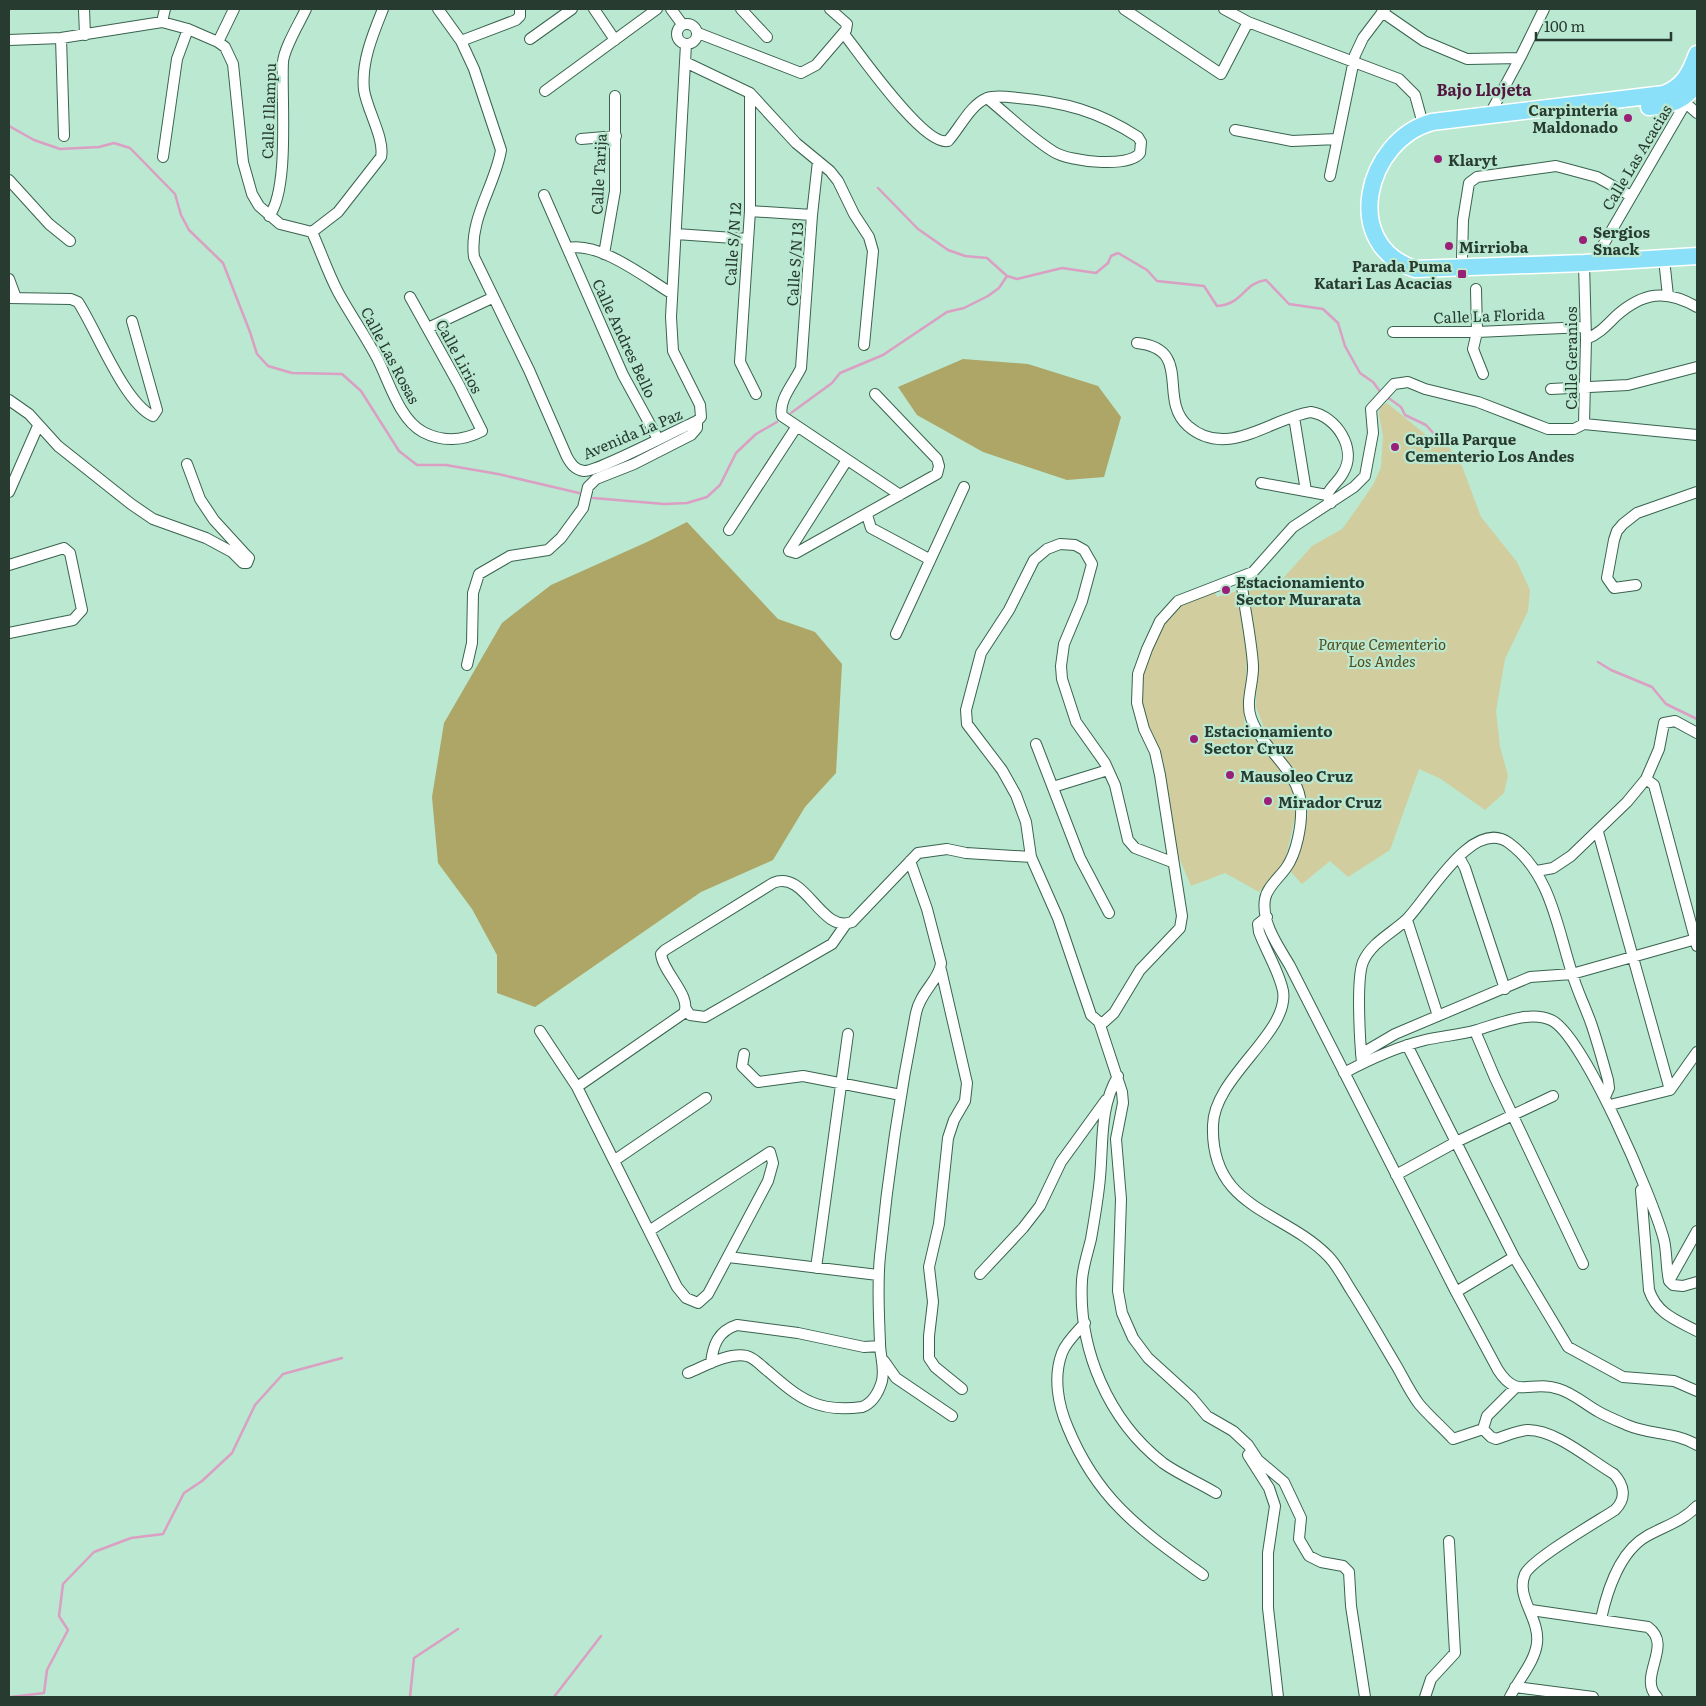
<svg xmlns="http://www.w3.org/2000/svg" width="1706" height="1706" font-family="Literata,serif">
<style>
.green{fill:#d2cd9e}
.forest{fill:#ada666}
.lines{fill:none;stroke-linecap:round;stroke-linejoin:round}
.stream{stroke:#da9fc3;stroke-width:2.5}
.street-casing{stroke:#39634f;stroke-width:12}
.primary-casing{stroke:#fff;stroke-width:19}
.street{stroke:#fff;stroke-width:10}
.primary{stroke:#8ae0f9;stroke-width:16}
.poi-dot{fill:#9a1f77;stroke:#bae8d0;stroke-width:2}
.labels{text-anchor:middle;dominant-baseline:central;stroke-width:4.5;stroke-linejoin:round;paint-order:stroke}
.poi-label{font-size:15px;font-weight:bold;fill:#283b31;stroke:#bae8d0;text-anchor:start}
.street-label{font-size:15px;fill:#283b31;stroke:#bae8d0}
.park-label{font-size:15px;font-style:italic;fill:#534c1b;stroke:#bae8d0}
.neighbourhood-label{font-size:16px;font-weight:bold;fill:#51173f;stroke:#bae8d0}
</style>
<rect width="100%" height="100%" fill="#bae8d0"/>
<path class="green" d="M 1387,403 L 1431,439 L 1440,434 L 1462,466 L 1481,517 L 1517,562 L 1530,590 L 1528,611 L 1505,659 L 1496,711 L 1500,747 L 1508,775 L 1504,793 L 1485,810 L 1441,779 L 1419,769 L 1390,850 L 1348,877 L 1330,861 L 1302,884 L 1291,872 L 1308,815 L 1307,798 L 1292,767 L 1267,736 L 1256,707 L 1257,666 L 1248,598 L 1249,591 L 1278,584 L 1312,546 L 1342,529 L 1353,514 L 1373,485 L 1381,467 L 1383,436 L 1379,415 L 1380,407 Z
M 1214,590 L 1217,597 L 1237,591 L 1247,659 L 1244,723 L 1256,741 L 1279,767 L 1292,788 L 1297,809 L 1285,861 L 1259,892 L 1225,873 L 1191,886 L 1176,850 L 1163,759 L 1145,718 L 1141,692 L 1143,672 L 1163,625 L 1178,604 Z"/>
<path class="forest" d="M 963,359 L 1028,364 L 1098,386 L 1121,417 L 1104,477 L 1067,480 L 983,452 L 917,415 L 898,387 Z
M 687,522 L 778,619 L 815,632 L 842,664 L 836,773 L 805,807 L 773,860 L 701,892 L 535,1007 L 497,993 L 497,955 L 472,909 L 438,863 L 432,797 L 444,723 L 502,623 L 551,585 L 647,542 Z"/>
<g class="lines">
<path class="stream" d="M 9,126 L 34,140 L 60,149 L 99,147 L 114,143 L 130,148 L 175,194 L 181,215 L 189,230 L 223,263 L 250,332 L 257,354 L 268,366 L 292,373 L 342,374 L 361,391 L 399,451 L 417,465 L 446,465 L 498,474 L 579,493
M 878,188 L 918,229 L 931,238 L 948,250 L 965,256 L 987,258 L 1007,276 L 1017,279 L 1062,268 L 1096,273 L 1108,263 L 1111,256 L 1118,253 L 1147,270 L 1157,281 L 1204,286 L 1217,306 C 1244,304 1243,283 1266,280 L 1289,304 L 1323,309 L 1338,323 L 1345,346 L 1360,373 L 1373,382 L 1382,394
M 1387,397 L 1401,407 L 1405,415 L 1426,425 L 1436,436
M 791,413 L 832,383 L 840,373 L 883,355 L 947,312 L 964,308 L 988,296 L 999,288 L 1007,276
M 593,498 L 664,504 L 687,503 L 707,497 L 720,485 L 736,453 L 756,434 L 777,422
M 1598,662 L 1611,670 L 1652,687 L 1666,704 L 1697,719
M 11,1697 L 44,1693 L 47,1670 L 68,1630 L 59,1616 L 63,1584 L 94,1552 L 131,1538 L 163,1534 L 184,1493 L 202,1481 L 232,1453 L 255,1405 L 283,1374 L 342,1358
M 410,1697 L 414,1658 L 458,1629
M 554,1697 L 601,1636"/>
<g class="street-casing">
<path id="street" d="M 84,9 L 85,35
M 438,9 L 461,41 L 474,69 L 501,150 C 495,186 469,218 474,257 L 529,370 L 567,457 C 571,464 575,470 584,471 C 597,472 678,429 697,421 L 701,417 L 700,405 L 673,351 L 671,317 L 686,44
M 594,9 L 615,40
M 671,9 L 682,24
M 741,9 L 767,37
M 1124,9 L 1221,74 L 1248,22
M 1224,9 L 1248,22 L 1399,79 L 1415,95 L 1423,124
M 1382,12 L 1424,41 L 1467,59 L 1520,58
M 162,22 L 165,9
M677 34a10 10 0 1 1 20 0a10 10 0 1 1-20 0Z
M 698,33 L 801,73 L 816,65 L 846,30 L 847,24 L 830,9
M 844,34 C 860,54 924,147 948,141 C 960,128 970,105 987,98 C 996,95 1008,97 1018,98 C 1064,102 1098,111 1138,137 L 1141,142 L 1140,153 C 1129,168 1070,162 1054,152 C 1031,138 1009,116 987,98
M 61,38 L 64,136
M 530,39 L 572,9
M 9,40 L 61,38 L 162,22 L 188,29 L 218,42 L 225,47 L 233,64 L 243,162 L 252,194 L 259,206 L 280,224 L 312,232 L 338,212 L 381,157 C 385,139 367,110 364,90 C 361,62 373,34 383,9
M 461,41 L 516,20 L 520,16 L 520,9
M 218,42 L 234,9
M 685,62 L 750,93 L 796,143 L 830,171 L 838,181 L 854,214 L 869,237 L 873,251 L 864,345
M 545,91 L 657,9
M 750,93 L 750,211 L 740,362 L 756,394
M 1681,99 L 1697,113
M 1486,115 L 1492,110 L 1520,58 L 1544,9
M 1235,130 L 1292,141 L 1337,139
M 581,139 L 616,136
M 163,157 L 177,59 L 188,29
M 818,161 L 812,215 L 801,368 C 794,383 778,400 782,416 L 900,495
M 1330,176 L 1355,55 L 1363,38 L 1385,9
M 9,180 L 49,224 L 70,241
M 544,195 L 623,375 L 658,439
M 750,211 L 812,215
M 269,216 C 290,189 281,97 283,62 C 284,48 300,22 306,9
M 312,232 C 321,252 328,273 338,292 C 350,314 365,335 377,358 C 389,381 399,419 423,432 C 442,442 463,441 482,431 L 459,385 L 410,297
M 676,234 L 748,239
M 568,248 C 599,241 646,278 671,293
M 1599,252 L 1685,104
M 604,254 L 615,191 L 615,96
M 1462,259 L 1463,220 L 1469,183 L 1477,177 L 1556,166 L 1597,177 L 1631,196
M 1664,259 L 1668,296
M 9,279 L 16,298
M 1476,289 L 1477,332 L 1473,349 L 1483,374
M 9,298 L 71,299 L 78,302 C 96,329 124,403 153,416 L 157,410 L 132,321
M 428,328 L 492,298
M 1393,332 L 1477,332 L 1585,327
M 1586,339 C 1599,334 1606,326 1616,316 C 1643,292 1666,289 1697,307
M 1137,343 C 1194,349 1157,399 1188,426 C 1227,460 1271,418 1311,412 C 1336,416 1358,449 1343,473 C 1339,481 1331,486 1327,495 L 1331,503
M 1551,389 L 1628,385 L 1697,367
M 9,400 L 29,414 L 58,446 L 131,504 L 153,519 L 206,538 L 232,552 L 243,563 L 247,563 L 249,558 L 246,555 L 214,520 L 200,499 L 187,464
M 1294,417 L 1306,491
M 1584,424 L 1697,435
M 847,460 L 789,551 L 796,553 L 937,474 L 939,466 L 937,459 L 875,394
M 1261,483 L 1327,495
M 9,492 L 38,426
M 867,515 L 871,528 L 929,559
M 729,530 L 797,426
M 9,565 L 64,548 L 70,553 L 82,610 L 73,620 L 9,633
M 1241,578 C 1244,607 1251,636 1253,665 C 1254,682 1245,701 1251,718 C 1262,750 1300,770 1301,806 C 1302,824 1297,853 1286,868 C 1279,878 1267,887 1265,899 C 1261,923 1279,947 1290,966 L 1456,1292 L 1498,1370 C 1518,1401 1530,1379 1559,1389 C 1573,1393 1586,1405 1599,1412 C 1608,1417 1618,1421 1627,1425 C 1650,1435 1676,1432 1697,1445
M 1636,585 L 1614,588 L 1607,578 L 1614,540 L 1617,531 L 1623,524 L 1637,513 L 1697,492
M 896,634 L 964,487
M 467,665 L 472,643 L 473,593 L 479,574 L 510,556 L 548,550 L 561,538 L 583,508 L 588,487 L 596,479 L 634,464 L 691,435 L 697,428 L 697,421
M 1036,744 L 1080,858 L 1109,913
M 1646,779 L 1654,785 L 1697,946
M 1053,787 L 1108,770
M 1598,832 L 1670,1090
M 1459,857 L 1465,868 L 1505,989
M 1172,862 L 1135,848 L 1128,840 L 1115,785 L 1105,763 L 1076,722 L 1062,679 L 1061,666 L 1064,644 L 1082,601 L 1092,564 L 1084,550 L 1075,545 L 1060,544 L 1047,549 L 1034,560 L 1009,610 L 981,653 L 966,710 L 967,724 L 1002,770 L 1016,795 L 1026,822 L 1031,857 L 1058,918 L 1091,1015 L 1099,1022 L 1104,1022 L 1114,1013 L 1140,970 L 1180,928 L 1182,916 L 1160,775 L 1155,752 L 1144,729 L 1137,703 L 1138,674 L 1147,649 L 1160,621 L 1178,601 L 1253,572 L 1293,527 L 1354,487 L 1365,476 L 1373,433 L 1371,409 L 1394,384 L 1408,382 L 1425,389 L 1478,402 L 1548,429 L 1574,429 L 1584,424 L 1586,339 L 1584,263
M 1537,871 L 1553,868 L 1571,856 L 1627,802 L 1646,779 L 1659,749 L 1664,723 L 1675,721 L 1697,733
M 1267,917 L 1258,924 L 1259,932 C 1266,951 1279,971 1283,991 C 1290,1032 1214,1077 1213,1125 C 1210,1209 1283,1210 1328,1256 C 1337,1265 1344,1279 1351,1290 C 1367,1315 1381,1340 1396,1365 C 1403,1377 1410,1392 1419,1404 C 1429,1416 1442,1427 1453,1439 L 1483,1429
M 1407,920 L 1438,1016
M 941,970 L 967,1083 L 965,1101 L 954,1120 L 948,1138 L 939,1224 L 929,1267 L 933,1302 L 929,1336 L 929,1358 L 935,1367 L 962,1389
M 686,1009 L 690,1015 L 705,1017 L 832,944 L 846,924
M 1099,1022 L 1122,1092 L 1123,1103 L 1116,1139 L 1121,1199 L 1118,1291 L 1122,1313 L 1133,1338 L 1148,1358 L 1192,1398 L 1207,1416 L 1233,1431 L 1248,1445 L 1258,1460 L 1284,1482 L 1301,1518 L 1299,1539 L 1309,1556 L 1321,1562 L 1343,1566 L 1349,1572 L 1351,1606 L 1365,1697
M 540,1031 L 577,1087 L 677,1287 L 686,1298 L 698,1303 L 708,1294 L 768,1181 L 773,1163 L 770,1152 L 649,1231
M 1475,1031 L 1495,1078 L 1583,1264
M 1407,1045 L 1514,1257 L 1568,1347 L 1623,1377 L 1674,1381 L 1697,1391
M 744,1054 L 742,1066 L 758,1082 L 803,1076 L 901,1095
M 1361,1054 L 1395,1034 L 1530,977 L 1572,974 L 1696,939
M 1362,1063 C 1360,1043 1356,979 1363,962 C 1371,943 1392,933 1406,920 C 1427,900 1472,816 1509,843 C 1551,874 1557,927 1572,973 C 1577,991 1586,1008 1592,1026 C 1598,1044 1603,1062 1608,1080 L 1609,1088 L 1605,1097
M 1344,1073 C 1370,1059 1397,1047 1425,1040 C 1442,1036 1460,1035 1477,1030 C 1498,1024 1529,1010 1551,1020 C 1583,1034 1654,1201 1664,1240 C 1667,1253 1666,1267 1669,1281 L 1673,1285 L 1683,1286 L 1697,1282
M 1118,1076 C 1098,1109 1104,1149 1099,1187 C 1097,1204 1094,1222 1091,1239 C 1088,1252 1083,1266 1082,1280 C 1078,1349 1108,1420 1163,1463 C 1180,1475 1198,1482 1216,1493
M 577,1087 L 684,1013 C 692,996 663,973 661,954 L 665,950 L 773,883 C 806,869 820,934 852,922 L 918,853 L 947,849 L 966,853 L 1031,857
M 1610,1105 L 1670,1090 L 1697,1052
M 615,1160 L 706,1098
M 1396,1175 L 1456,1142 L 1553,1096
M 1641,1190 L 1649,1290 C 1657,1314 1676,1320 1697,1331
M 728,1257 L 878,1275
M 816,1268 L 848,1034
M 980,1274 L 1023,1228 L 1040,1206 L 1061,1162 L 1106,1100
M 1669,1281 L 1697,1231
M 1456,1292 L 1514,1257
M 1085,1323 C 1077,1332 1066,1342 1062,1353 C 1053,1377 1058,1405 1068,1428 C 1098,1501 1141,1530 1203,1575
M 884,1361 L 896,1378 L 952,1416
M 711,1363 C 713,1345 718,1331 737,1325 L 798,1333 L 864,1347 L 880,1346
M 688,1373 C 705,1366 728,1352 747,1356 C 755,1358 762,1367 769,1372 C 800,1399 818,1413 862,1407 C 873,1403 879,1391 882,1381 C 885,1366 880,1357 880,1343 C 879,1315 877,1285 880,1256 C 888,1175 900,1093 916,1013 C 920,992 940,979 941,963 L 927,909 L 910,861
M 1248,1455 L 1269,1488 L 1275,1506 L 1268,1553 L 1268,1608 L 1278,1697
M 1531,1610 L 1648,1627 C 1674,1646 1637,1676 1657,1697
M 1601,1619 C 1607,1591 1620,1551 1647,1536 C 1665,1526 1683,1521 1697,1506
M 1515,1687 L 1593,1697
M 1425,1697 L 1431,1679 L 1455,1653 L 1449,1541
M 1510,1697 C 1518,1680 1535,1662 1537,1643 C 1540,1618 1515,1597 1525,1574 C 1532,1559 1598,1521 1615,1510 C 1627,1498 1624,1485 1614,1474 C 1590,1460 1555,1429 1527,1430 C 1516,1431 1506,1436 1496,1439 L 1491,1437 L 1483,1429 L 1487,1416 L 1515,1388"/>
</g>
<g class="primary-casing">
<path id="primary" d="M 1697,54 C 1690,73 1684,86 1664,94 L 1432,122 C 1366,140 1340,245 1415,269 L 1584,263 L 1697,256
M 1649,107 C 1670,105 1686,101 1697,82"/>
</g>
<use href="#street" class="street"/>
<use href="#primary" class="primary"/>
</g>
<g class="poi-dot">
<circle cx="1628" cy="118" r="5"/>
<circle cx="1438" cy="159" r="5"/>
<circle cx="1583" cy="240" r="5"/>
<circle cx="1449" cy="246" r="5"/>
<rect x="1457" y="269" width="10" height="10" rx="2.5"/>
<circle cx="1395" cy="447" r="5"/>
<circle cx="1226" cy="590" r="5"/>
<circle cx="1194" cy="739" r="5"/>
<circle cx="1230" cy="775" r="5"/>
<circle cx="1268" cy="801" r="5"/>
</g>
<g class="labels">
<g class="poi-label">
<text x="1618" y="109" text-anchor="end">Carpintería<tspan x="1618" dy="17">Maldonado</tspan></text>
<text x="1448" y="159">Klaryt</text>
<text x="1593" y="231">Sergios<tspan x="1593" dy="17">Snack</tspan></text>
<text x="1459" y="246">Mirrioba</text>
<text x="1452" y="265" text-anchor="end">Parada Puma<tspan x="1452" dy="17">Katari Las Acacias</tspan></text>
<text x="1405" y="438">Capilla Parque<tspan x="1405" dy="17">Cementerio Los Andes</tspan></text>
<text x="1236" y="581">Estacionamiento<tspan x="1236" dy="17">Sector Murarata</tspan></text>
<text x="1204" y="730">Estacionamiento<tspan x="1204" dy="17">Sector Cruz</tspan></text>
<text x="1240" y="775">Mausoleo Cruz</text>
<text x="1278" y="801">Mirador Cruz</text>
</g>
<g class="street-label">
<text transform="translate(268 111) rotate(-88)">Calle Illampu</text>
<text transform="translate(1636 157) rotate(-59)">Calle Las Acacias</text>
<text transform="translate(598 174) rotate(-87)">Calle Tarija</text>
<text transform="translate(732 244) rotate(-86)">Calle S/N 12</text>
<text transform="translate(794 264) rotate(-86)">Calle S/N 13</text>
<text transform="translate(1489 315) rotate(-2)">Calle La Florida</text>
<text transform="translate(625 338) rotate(65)">Calle Andres Bello</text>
<text transform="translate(391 355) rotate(62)">Calle Las Rosas</text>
<text transform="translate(460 356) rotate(62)">Calle Lirios</text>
<text transform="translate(1570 358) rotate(-90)">Calle Geranios</text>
<text transform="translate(632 433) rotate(-23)">Avenida La Paz</text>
</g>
<g class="park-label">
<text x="1382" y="643">Parque Cementerio<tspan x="1382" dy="17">Los Andes</tspan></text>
</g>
<g class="neighbourhood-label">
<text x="1484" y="89">Bajo Llojeta</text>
</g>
</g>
<rect width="1706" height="1706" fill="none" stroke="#283b31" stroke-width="20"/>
<path d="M1536 32v8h135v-8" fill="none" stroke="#283b31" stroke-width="2.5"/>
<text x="1544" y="32" font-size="15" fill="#283b31" stroke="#bae8d0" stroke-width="4" paint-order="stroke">100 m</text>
</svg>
